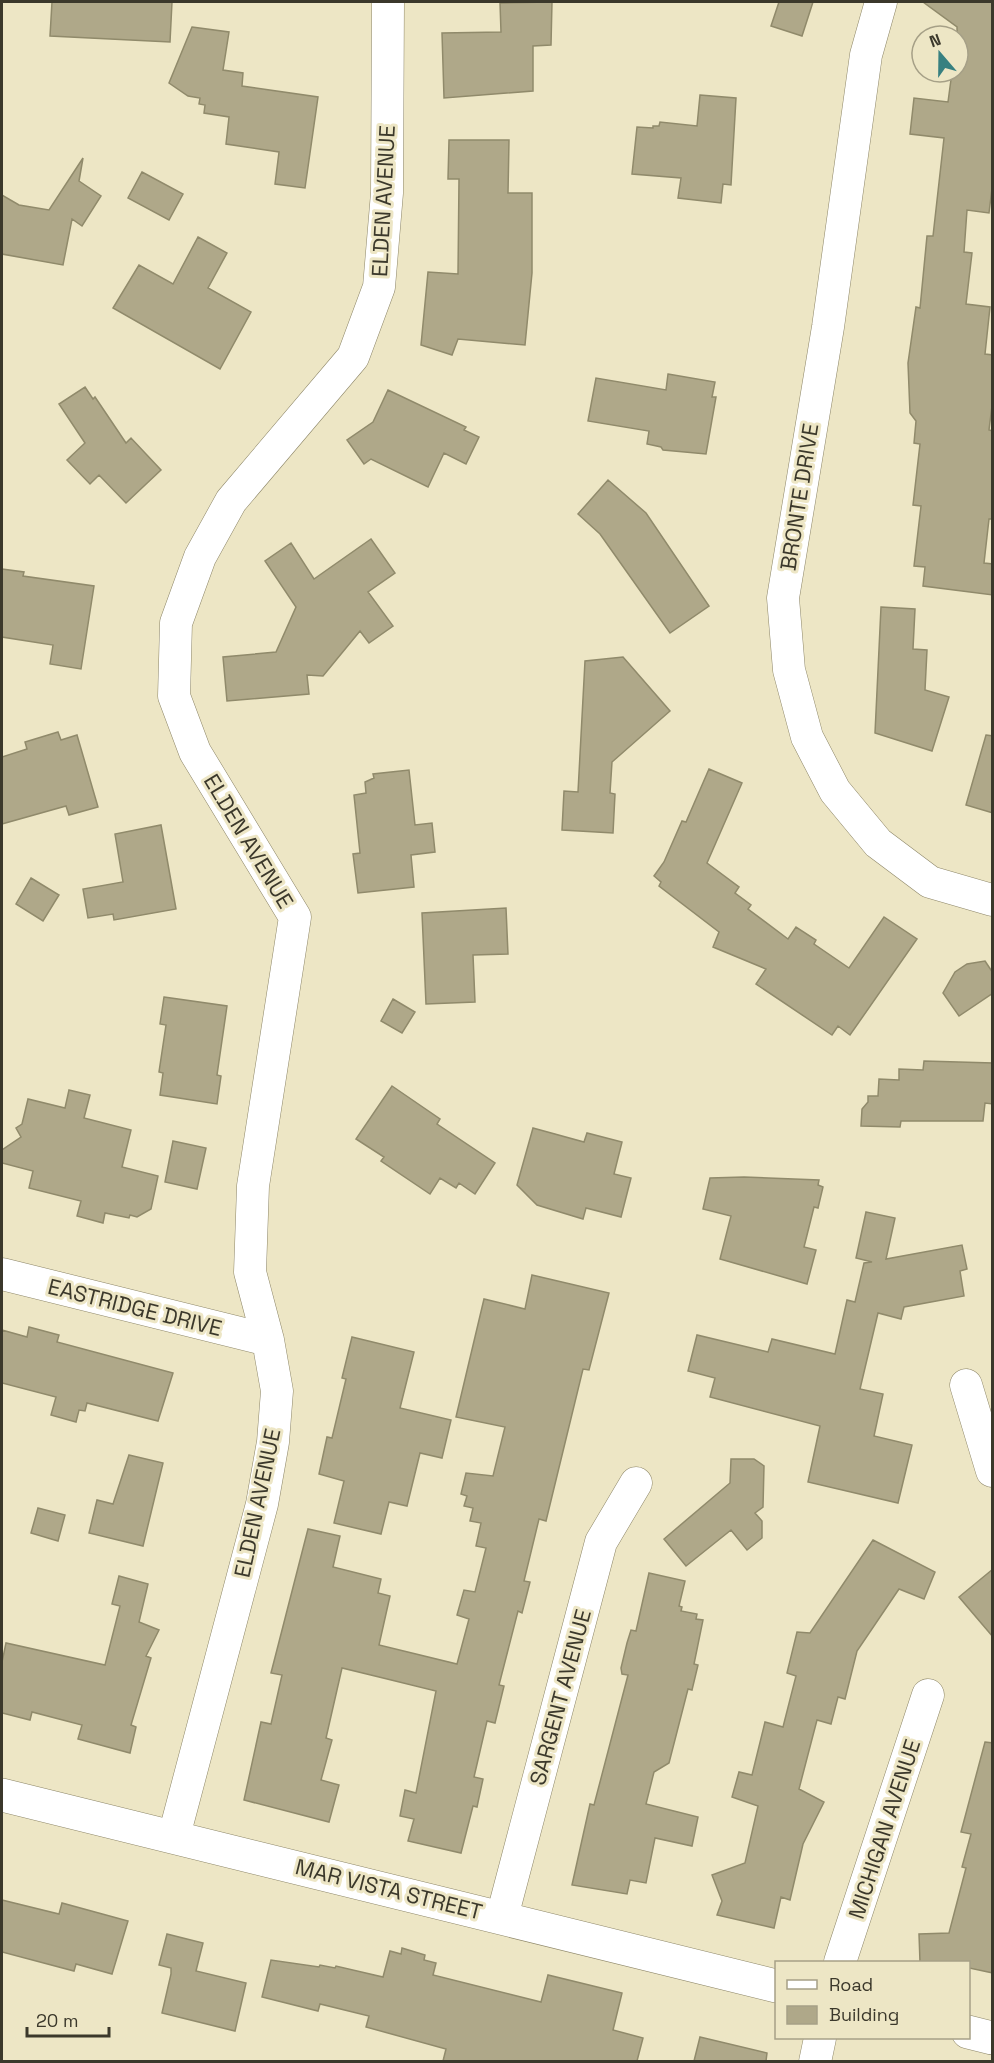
<svg xmlns="http://www.w3.org/2000/svg" width="994" height="2063" font-family="'Space Grotesk',sans-serif">
<style>
.building{fill:#afa889;stroke:#908a6b;stroke-width:1.5}
.lines{fill:none;stroke-linecap:round;stroke-linejoin:round}
.minor-casing{stroke:#8d8668;stroke-width:33}
.tertiary-casing{stroke:#8d8668;stroke-width:34}
.minor{stroke:#fff;stroke-width:32}
.tertiary{stroke:#fff;stroke-width:33}
.labels{text-anchor:middle;dominant-baseline:central;stroke-width:6;stroke-linejoin:round;paint-order:stroke}
.street-label{font-size:22px;fill:#3b382b;stroke:#ede6c5}
</style>
<rect width="100%" height="100%" fill="#ede6c5"/>
<path class="building" d="M 52,2 L 172,2 L 170,42 L 50,36 Z
M 552,2 L 551,45 L 533,46 L 533,91 L 444,98 L 442,33 L 501,32 L 500,3 Z
M 779,2 L 813,2 L 802,36 L 771,26 Z
M 923,2 L 993,2 L 993,180 L 989,213 L 967,210 L 964,252 L 972,253 L 966,304 L 990,307 L 985,354 L 993,355 L 993,398 L 989,430 L 993,431 L 993,519 L 989,519 L 984,563 L 993,564 L 993,595 L 923,586 L 925,567 L 914,566 L 921,506 L 913,505 L 920,444 L 914,443 L 916,421 L 910,413 L 908,363 L 916,307 L 920,308 L 927,236 L 933,236 L 944,138 L 910,134 L 914,98 L 948,102 L 952,72 L 958,72 L 957,27 Z
M 192,27 L 229,32 L 223,70 L 243,73 L 242,86 L 318,97 L 305,188 L 275,184 L 279,152 L 226,144 L 229,117 L 204,113 L 205,105 L 199,104 L 200,98 L 188,96 L 169,83 Z
M 700,95 L 736,98 L 731,185 L 723,184 L 721,203 L 678,198 L 681,178 L 632,174 L 637,127 L 653,128 L 653,126 L 659,126 L 660,122 L 697,126 Z
M 449,140 L 509,140 L 508,193 L 532,193 L 532,273 L 525,345 L 458,339 L 452,355 L 421,345 L 428,272 L 458,274 L 459,179 L 448,179 Z
M 83,158 L 79,181 L 101,196 L 82,226 L 72,219 L 63,265 L 2,254 L 2,195 L 19,205 L 49,210 Z
M 142,172 L 183,194 L 169,220 L 128,198 Z
M 198,237 L 227,253 L 208,288 L 251,312 L 220,369 L 113,308 L 139,265 L 173,284 Z
M 668,374 L 715,382 L 712,397 L 716,397 L 706,454 L 663,450 L 661,447 L 647,444 L 649,431 L 588,421 L 596,378 L 666,390 Z
M 85,387 L 93,399 L 95,397 L 126,443 L 131,438 L 161,470 L 126,503 L 99,475 L 90,484 L 67,460 L 85,443 L 59,404 Z
M 388,390 L 466,427 L 464,430 L 479,437 L 466,464 L 444,453 L 428,487 L 371,459 L 364,464 L 347,440 L 373,422 Z
M 608,480 L 646,513 L 709,606 L 670,633 L 600,534 L 578,514 Z
M 371,539 L 395,573 L 368,592 L 393,626 L 369,643 L 360,631 L 323,676 L 307,675 L 309,694 L 227,701 L 223,657 L 276,652 L 296,607 L 265,561 L 291,543 L 314,579 Z
M 2,569 L 24,572 L 23,576 L 94,586 L 81,669 L 50,664 L 53,645 L 2,637 Z
M 881,607 L 915,609 L 913,649 L 927,650 L 925,690 L 949,697 L 932,751 L 875,733 Z
M 623,657 L 670,711 L 612,762 L 610,793 L 615,794 L 613,833 L 562,830 L 564,791 L 578,792 L 585,661 Z
M 58,732 L 61,740 L 77,735 L 98,807 L 69,815 L 66,806 L 2,824 L 2,757 L 27,749 L 25,742 Z
M 986,735 L 993,736 L 993,813 L 966,805 Z
M 709,769 L 742,783 L 707,863 L 739,887 L 735,893 L 751,905 L 748,909 L 788,939 L 796,927 L 816,940 L 814,944 L 849,968 L 884,917 L 917,939 L 850,1035 L 838,1026 L 832,1035 L 756,984 L 766,969 L 713,947 L 719,932 L 659,886 L 661,882 L 654,876 L 664,862 L 682,821 L 686,822 Z
M 409,770 L 415,825 L 432,823 L 435,852 L 411,855 L 414,887 L 358,893 L 353,854 L 360,853 L 354,795 L 366,793 L 365,782 L 374,778 L 373,774 Z
M 161,825 L 176,909 L 114,920 L 113,914 L 88,918 L 83,889 L 123,882 L 115,834 Z
M 31,878 L 59,895 L 43,921 L 16,904 Z
M 506,908 L 508,954 L 473,955 L 475,1002 L 426,1004 L 422,913 Z
M 985,961 L 993,973 L 993,993 L 959,1016 L 943,993 L 955,972 L 967,964 Z
M 164,997 L 227,1006 L 217,1075 L 221,1076 L 217,1104 L 160,1095 L 163,1073 L 159,1072 L 166,1025 L 160,1024 Z
M 393,999 L 415,1012 L 402,1033 L 381,1021 Z
M 924,1061 L 993,1063 L 993,1104 L 985,1103 L 983,1121 L 901,1121 L 900,1127 L 861,1126 L 862,1109 L 868,1102 L 868,1096 L 878,1096 L 879,1079 L 899,1080 L 899,1069 L 923,1070 Z
M 392,1086 L 440,1119 L 437,1124 L 495,1163 L 475,1194 L 459,1183 L 456,1188 L 440,1178 L 430,1194 L 381,1161 L 384,1157 L 356,1139 Z
M 69,1090 L 90,1095 L 84,1118 L 131,1130 L 122,1167 L 158,1176 L 151,1209 L 137,1217 L 130,1215 L 129,1218 L 105,1213 L 103,1223 L 77,1216 L 81,1201 L 29,1188 L 33,1171 L 2,1163 L 2,1150 L 21,1137 L 16,1128 L 22,1124 L 28,1099 L 65,1108 Z
M 533,1128 L 584,1142 L 587,1133 L 622,1142 L 614,1174 L 631,1178 L 621,1217 L 586,1208 L 583,1219 L 537,1205 L 517,1185 Z
M 173,1141 L 206,1148 L 197,1189 L 165,1182 Z
M 744,1177 L 819,1180 L 818,1185 L 823,1187 L 818,1208 L 814,1207 L 804,1247 L 816,1250 L 807,1284 L 720,1259 L 731,1216 L 703,1209 L 710,1178 Z
M 866,1212 L 895,1218 L 886,1259 L 962,1245 L 967,1269 L 960,1271 L 964,1296 L 904,1307 L 901,1319 L 878,1313 L 860,1389 L 883,1394 L 874,1436 L 912,1445 L 898,1503 L 808,1482 L 820,1426 L 710,1397 L 715,1378 L 688,1371 L 697,1335 L 768,1352 L 772,1339 L 835,1354 L 847,1300 L 855,1302 L 864,1263 L 872,1262 L 856,1258 Z
M 532,1275 L 609,1293 L 589,1370 L 583,1369 L 546,1521 L 539,1519 L 524,1581 L 530,1582 L 522,1613 L 518,1611 L 499,1685 L 504,1686 L 495,1723 L 487,1721 L 474,1777 L 483,1779 L 477,1807 L 473,1806 L 461,1853 L 408,1841 L 414,1819 L 400,1816 L 405,1790 L 416,1793 L 436,1691 L 379,1677 L 342,1668 L 326,1738 L 332,1740 L 321,1780 L 339,1785 L 329,1822 L 244,1800 L 261,1722 L 271,1724 L 282,1675 L 271,1673 L 308,1529 L 340,1536 L 333,1567 L 381,1579 L 378,1593 L 390,1596 L 379,1645 L 457,1664 L 469,1619 L 457,1615 L 464,1590 L 475,1592 L 486,1548 L 476,1546 L 481,1523 L 470,1521 L 473,1508 L 464,1506 L 467,1496 L 461,1494 L 466,1473 L 493,1476 L 505,1427 L 456,1417 L 484,1299 L 525,1309 Z
M 29,1327 L 59,1335 L 57,1342 L 173,1373 L 158,1421 L 87,1403 L 85,1411 L 79,1410 L 76,1422 L 51,1415 L 56,1397 L 2,1383 L 2,1330 L 27,1337 Z
M 352,1337 L 414,1352 L 400,1408 L 451,1420 L 442,1458 L 420,1453 L 407,1506 L 389,1502 L 381,1534 L 334,1523 L 344,1481 L 319,1474 L 327,1437 L 332,1438 L 346,1379 L 342,1378 Z
M 129,1455 L 163,1463 L 143,1546 L 89,1533 L 97,1500 L 113,1504 Z
M 731,1459 L 754,1459 L 764,1466 L 763,1507 L 755,1513 L 762,1521 L 762,1538 L 747,1550 L 731,1530 L 686,1566 L 664,1539 L 730,1483 Z
M 38,1508 L 65,1515 L 58,1541 L 31,1533 Z
M 873,1540 L 935,1572 L 924,1599 L 899,1589 L 857,1651 L 845,1699 L 838,1697 L 831,1724 L 817,1720 L 799,1789 L 824,1802 L 803,1844 L 790,1900 L 781,1897 L 774,1928 L 717,1915 L 722,1901 L 712,1875 L 745,1863 L 758,1806 L 732,1797 L 739,1772 L 752,1775 L 765,1722 L 783,1727 L 796,1676 L 787,1673 L 797,1632 L 810,1633 Z
M 993,1569 L 993,1637 L 959,1597 Z
M 649,1573 L 685,1581 L 679,1606 L 682,1607 L 681,1611 L 697,1614 L 696,1619 L 703,1620 L 694,1664 L 698,1665 L 692,1690 L 688,1689 L 669,1763 L 654,1772 L 646,1804 L 698,1817 L 692,1846 L 655,1838 L 646,1883 L 630,1880 L 627,1894 L 572,1885 L 590,1804 L 594,1805 L 628,1675 L 622,1674 L 621,1668 L 627,1643 L 631,1630 L 636,1631 Z
M 119,1576 L 148,1584 L 139,1622 L 159,1630 L 146,1656 L 151,1658 L 131,1725 L 136,1727 L 130,1753 L 78,1739 L 82,1725 L 32,1712 L 30,1720 L 2,1713 L 2,1662 L 6,1643 L 105,1665 L 120,1606 L 112,1604 Z
M 985,1742 L 993,1743 L 993,1973 L 969,1968 L 969,1962 L 920,1962 L 919,1934 L 949,1933 L 966,1868 L 962,1867 L 971,1834 L 961,1832 Z
M 2,1900 L 59,1914 L 62,1903 L 128,1921 L 112,1974 L 76,1964 L 74,1971 L 2,1952 Z
M 167,1934 L 203,1943 L 196,1971 L 246,1983 L 235,2031 L 162,2013 L 171,1974 L 171,1968 L 159,1965 Z
M 402,1948 L 425,1955 L 424,1960 L 436,1963 L 433,1975 L 541,2002 L 548,1975 L 622,1993 L 613,2030 L 643,2038 L 637,2061 L 443,2061 L 446,2049 L 366,2027 L 369,2016 L 320,2004 L 318,2011 L 262,1997 L 271,1960 L 319,1967 L 320,1965 L 335,1968 L 336,1966 L 383,1977 L 390,1951 L 401,1954 Z
M 700,2037 L 767,2053 L 766,2061 L 694,2061 Z"/>
<g class="lines">
<g class="minor-casing">
<path id="minor" d="M 881,2 L 866,55 L 828,327 L 783,598 L 789,670 L 807,737 L 835,791 L 878,843 L 930,882 L 992,900
M 2,1274 L 268,1340
M 966,1385 L 992,1471
M 174,1836 L 262,1504 L 273,1442 L 277,1391 L 268,1340 L 250,1272 L 253,1186 L 295,917 L 195,752 L 174,696 L 176,623 L 200,557 L 231,501 L 353,357 L 379,287 L 387,193 L 388,2
M 502,1917 L 601,1542 L 636,1483
M 840,1962 L 928,1695
M 815,2062 L 820,2038"/>
</g>
<g class="tertiary-casing">
<path id="tertiary" d="M 2,1795 L 776,1986
M 968,2032 L 992,2038"/>
</g>
<use href="#minor" class="minor"/>
<use href="#tertiary" class="tertiary"/>
</g>
<g class="labels">
<g class="street-label">
<text transform="translate(383 201) rotate(-87)">ELDEN AVENUE</text>
<text transform="translate(799 497) rotate(-81)">BRONTE DRIVE</text>
<text transform="translate(249 841) rotate(59)">ELDEN AVENUE</text>
<text transform="translate(135 1307) rotate(14)">EASTRIDGE DRIVE</text>
<text transform="translate(257 1503) rotate(-78)">ELDEN AVENUE</text>
<text transform="translate(560 1697) rotate(-75)">SARGENT AVENUE</text>
<text transform="translate(884 1829) rotate(-72)">MICHIGAN AVENUE</text>
<text transform="translate(389 1889) rotate(14)">MAR VISTA STREET</text>
</g>
</g>
<rect width="994" height="2063" fill="none" stroke="#3b382b" stroke-width="6"/>
<rect x="775" y="1961" width="195" height="78" fill="#ede6c5" stroke="#a6a087" stroke-width="1.5"/>
<rect x="787" y="1980" width="30" height="9" fill="#ffffff" stroke="#a6a087" stroke-width="1.5"/>
<text x="829" y="1991" font-size="18" fill="#3b382b">Road</text>
<rect x="787" y="2006" width="30" height="18" fill="#afa889" stroke="#a6a087" stroke-width="1.5"/>
<text x="829" y="2021" font-size="18" fill="#3b382b">Building</text>
<g transform="translate(940 54) rotate(340)"><circle r="28" fill="#ede6c5" stroke="#a6a087" stroke-width="1.5"/>
<path d="M0-4.5L10 22L0 15L-10 22Z" fill="#378080"/>
<text y="-9" font-size="16" font-weight="bold" text-anchor="middle" fill="#3b382b">N</text>
</g>
<path d="M27 2027v9h82v-9" fill="none" stroke="#3b382b" stroke-width="3"/>
<text x="36" y="2027" font-size="18" fill="#3b382b" stroke="#ede6c5" stroke-width="4.5" paint-order="stroke">20 m</text>
</svg>
